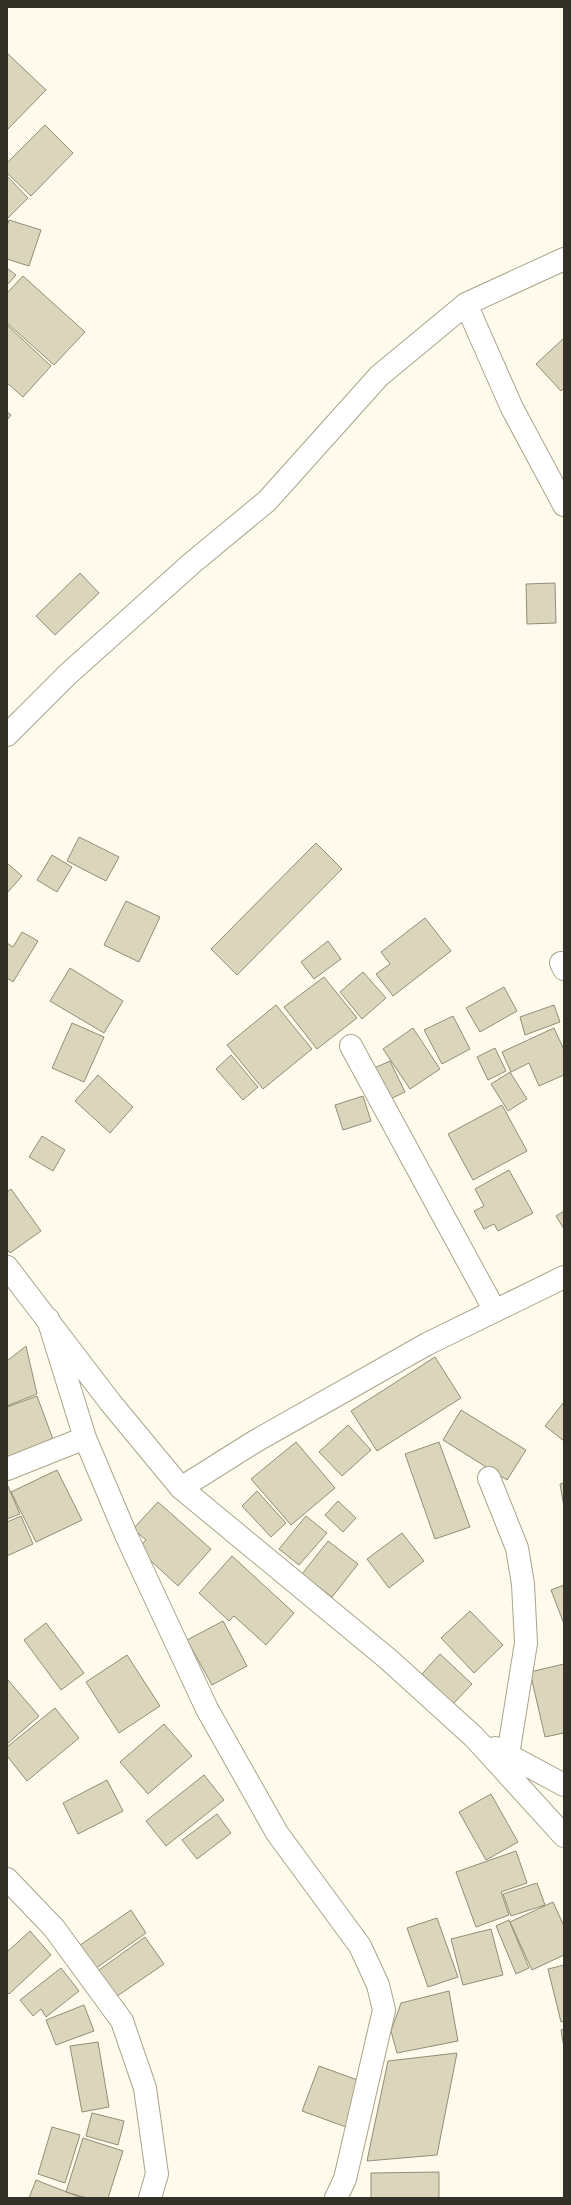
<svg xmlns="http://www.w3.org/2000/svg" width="571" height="2205" font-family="'DM Sans',sans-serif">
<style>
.building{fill:#dbd5bb;stroke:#938d76}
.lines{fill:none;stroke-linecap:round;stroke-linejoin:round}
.minor-casing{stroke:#aaa48c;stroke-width:24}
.minor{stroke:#fff;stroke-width:22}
</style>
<rect width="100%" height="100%" fill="#fffbec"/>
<path class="building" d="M 7,53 L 46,90 L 7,130 Z
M 45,125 L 73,153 L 31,196 L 7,173 L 7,163 Z
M 7,176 L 28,198 L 7,219 Z
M 9,220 L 41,230 L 29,266 L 7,259 L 7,226 Z
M 7,268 L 16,275 L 7,285 Z
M 23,276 L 85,332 L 54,365 L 7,323 L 7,293 Z
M 7,325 L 51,366 L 23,397 L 7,383 Z
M 564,338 L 564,388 L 561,391 L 536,364 Z
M 7,412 L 11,415 L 7,420 Z
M 80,573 L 99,593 L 55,635 L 36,616 Z
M 555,583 L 556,623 L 527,624 L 526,584 Z
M 79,837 L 119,857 L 106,881 L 67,861 Z
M 316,843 L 342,869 L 237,975 L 211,949 Z
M 52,855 L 72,867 L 57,892 L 37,880 Z
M 7,863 L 22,876 L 7,893 Z
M 126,901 L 160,917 L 139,962 L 104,945 Z
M 425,918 L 451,951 L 393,996 L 376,974 L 390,964 L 381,952 Z
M 22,932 L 38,941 L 13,982 L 7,978 L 7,943 L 13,947 Z
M 328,941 L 341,959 L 314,979 L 301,962 Z
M 70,968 L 123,1001 L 104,1033 L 50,1001 Z
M 363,972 L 386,998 L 362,1019 L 340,992 Z
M 324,977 L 357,1018 L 317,1049 L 284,1007 Z
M 504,987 L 517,1011 L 480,1032 L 466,1008 Z
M 276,1005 L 312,1049 L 263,1089 L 227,1045 Z
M 554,1005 L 560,1022 L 525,1035 L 520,1017 Z
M 453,1016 L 470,1049 L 442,1064 L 424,1030 Z
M 72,1023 L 104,1037 L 84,1082 L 52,1068 Z
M 413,1028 L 440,1069 L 410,1089 L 383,1049 Z
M 554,1028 L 564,1050 L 564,1075 L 539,1086 L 529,1063 L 511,1072 L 502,1052 Z
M 495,1048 L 506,1071 L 488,1080 L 477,1057 Z
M 231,1055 L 258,1087 L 243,1100 L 216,1069 Z
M 390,1061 L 405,1092 L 386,1101 L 372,1069 Z
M 510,1072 L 527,1099 L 508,1111 L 491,1084 Z
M 98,1075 L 133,1107 L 110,1133 L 75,1101 Z
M 363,1096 L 371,1121 L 343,1130 L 335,1105 Z
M 502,1105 L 527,1151 L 473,1180 L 448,1134 Z
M 42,1136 L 65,1150 L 53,1171 L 29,1157 Z
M 509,1170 L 533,1213 L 498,1231 L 494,1224 L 484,1229 L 474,1211 L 484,1206 L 475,1189 Z
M 11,1189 L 41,1231 L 10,1253 L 7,1249 L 7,1192 Z
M 564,1211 L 564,1229 L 556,1216 Z
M 26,1346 L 37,1394 L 7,1406 L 7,1361 Z
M 435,1357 L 461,1398 L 377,1451 L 351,1411 Z
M 37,1396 L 54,1442 L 7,1460 L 7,1407 Z
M 564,1402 L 564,1441 L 545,1426 Z
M 461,1410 L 526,1450 L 507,1480 L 443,1440 Z
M 348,1425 L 371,1450 L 342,1476 L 319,1452 Z
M 296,1442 L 335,1488 L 291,1525 L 251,1479 Z
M 439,1442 L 470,1527 L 435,1539 L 405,1454 Z
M 57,1470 L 82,1520 L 36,1542 L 11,1492 Z
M 564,1483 L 564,1507 L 560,1484 Z
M 7,1484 L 20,1514 L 7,1519 Z
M 257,1491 L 286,1523 L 271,1537 L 242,1506 Z
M 338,1501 L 356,1518 L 343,1532 L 325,1515 Z
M 158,1502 L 211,1549 L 178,1586 L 138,1549 L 146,1540 L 133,1529 Z
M 21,1516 L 33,1544 L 7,1556 L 7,1522 Z
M 306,1516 L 327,1533 L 299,1565 L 279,1549 Z
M 402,1533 L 424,1561 L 389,1588 L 367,1559 Z
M 328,1541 L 358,1564 L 332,1597 L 302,1574 Z
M 232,1556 L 294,1613 L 266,1645 L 234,1616 L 229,1621 L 199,1593 Z
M 564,1585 L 564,1624 L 551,1590 Z
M 470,1611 L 503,1645 L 474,1673 L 441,1638 Z
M 223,1621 L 247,1666 L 212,1685 L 187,1640 Z
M 46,1623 L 84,1673 L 61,1690 L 24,1640 Z
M 440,1654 L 472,1684 L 453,1704 L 422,1674 Z
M 127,1655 L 160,1706 L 119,1733 L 86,1682 Z
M 564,1664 L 564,1733 L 545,1737 L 530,1672 Z
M 7,1679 L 39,1716 L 7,1744 Z
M 55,1708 L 79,1738 L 27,1781 L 7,1756 L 7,1747 Z
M 164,1724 L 192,1756 L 148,1794 L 120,1762 Z
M 204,1775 L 224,1800 L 166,1846 L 146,1821 Z
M 107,1780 L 123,1811 L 78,1834 L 63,1803 Z
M 491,1794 L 518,1842 L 486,1860 L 459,1812 Z
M 217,1814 L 231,1833 L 197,1859 L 182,1840 Z
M 516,1851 L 527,1883 L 501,1892 L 509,1915 L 476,1927 L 456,1872 Z
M 537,1883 L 545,1905 L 511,1916 L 503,1894 Z
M 553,1902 L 564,1926 L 564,1955 L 532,1970 L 510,1922 Z
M 131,1910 L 146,1933 L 92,1971 L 76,1948 Z
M 437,1918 L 458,1977 L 428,1987 L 407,1928 Z
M 509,1920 L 529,1968 L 516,1974 L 496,1926 Z
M 491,1929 L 503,1975 L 463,1985 L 451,1939 Z
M 30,1931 L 51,1955 L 9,1994 L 7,1992 L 7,1952 Z
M 145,1937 L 164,1964 L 110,2001 L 92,1975 Z
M 564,1965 L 564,2021 L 561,2022 L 548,1969 Z
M 61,1968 L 79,1991 L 46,2017 L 41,2009 L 33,2016 L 20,2000 Z
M 449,1991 L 458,2041 L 397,2053 L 391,2031 L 401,2003 Z
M 84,2005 L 94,2031 L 56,2045 L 46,2020 Z
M 564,2029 L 564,2048 L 561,2030 Z
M 98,2042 L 109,2107 L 82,2112 L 70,2046 Z
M 457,2053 L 437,2155 L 367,2161 L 388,2061 Z
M 319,2066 L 363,2082 L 346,2127 L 302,2111 Z
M 92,2113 L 124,2121 L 118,2145 L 86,2136 Z
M 52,2127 L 80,2135 L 65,2183 L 38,2174 Z
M 83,2138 L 123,2151 L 108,2198 L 87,2198 L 66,2192 Z
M 439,2172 L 439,2198 L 371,2198 L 371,2173 Z
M 36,2180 L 82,2198 L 29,2198 Z"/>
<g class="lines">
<g class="minor-casing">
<path id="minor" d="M 466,304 L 512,408 L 564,505
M 7,735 L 67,675 L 192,563 L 267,501 L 379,376 L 466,304 L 564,259
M 561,963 L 564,969
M 351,1046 L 495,1311
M 7,1267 L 110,1402 L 181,1488 L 388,1659 L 474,1737 L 564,1836
M 48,1319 L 85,1438 L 126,1535 L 207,1709 L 277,1833 L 360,1946 L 378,1985 L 384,2010 L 345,2179 L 336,2198
M 7,1469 L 85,1438
M 489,1478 L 517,1548 L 523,1584 L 526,1643 L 508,1755
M 181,1488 L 254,1442 L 427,1344 L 564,1277
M 495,1748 L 564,1785
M 7,1879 L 54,1928 L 122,2021 L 145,2088 L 157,2174 L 150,2198"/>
</g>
<use href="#minor" class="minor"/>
</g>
<rect width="571" height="2205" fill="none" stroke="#333127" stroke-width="16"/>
</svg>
